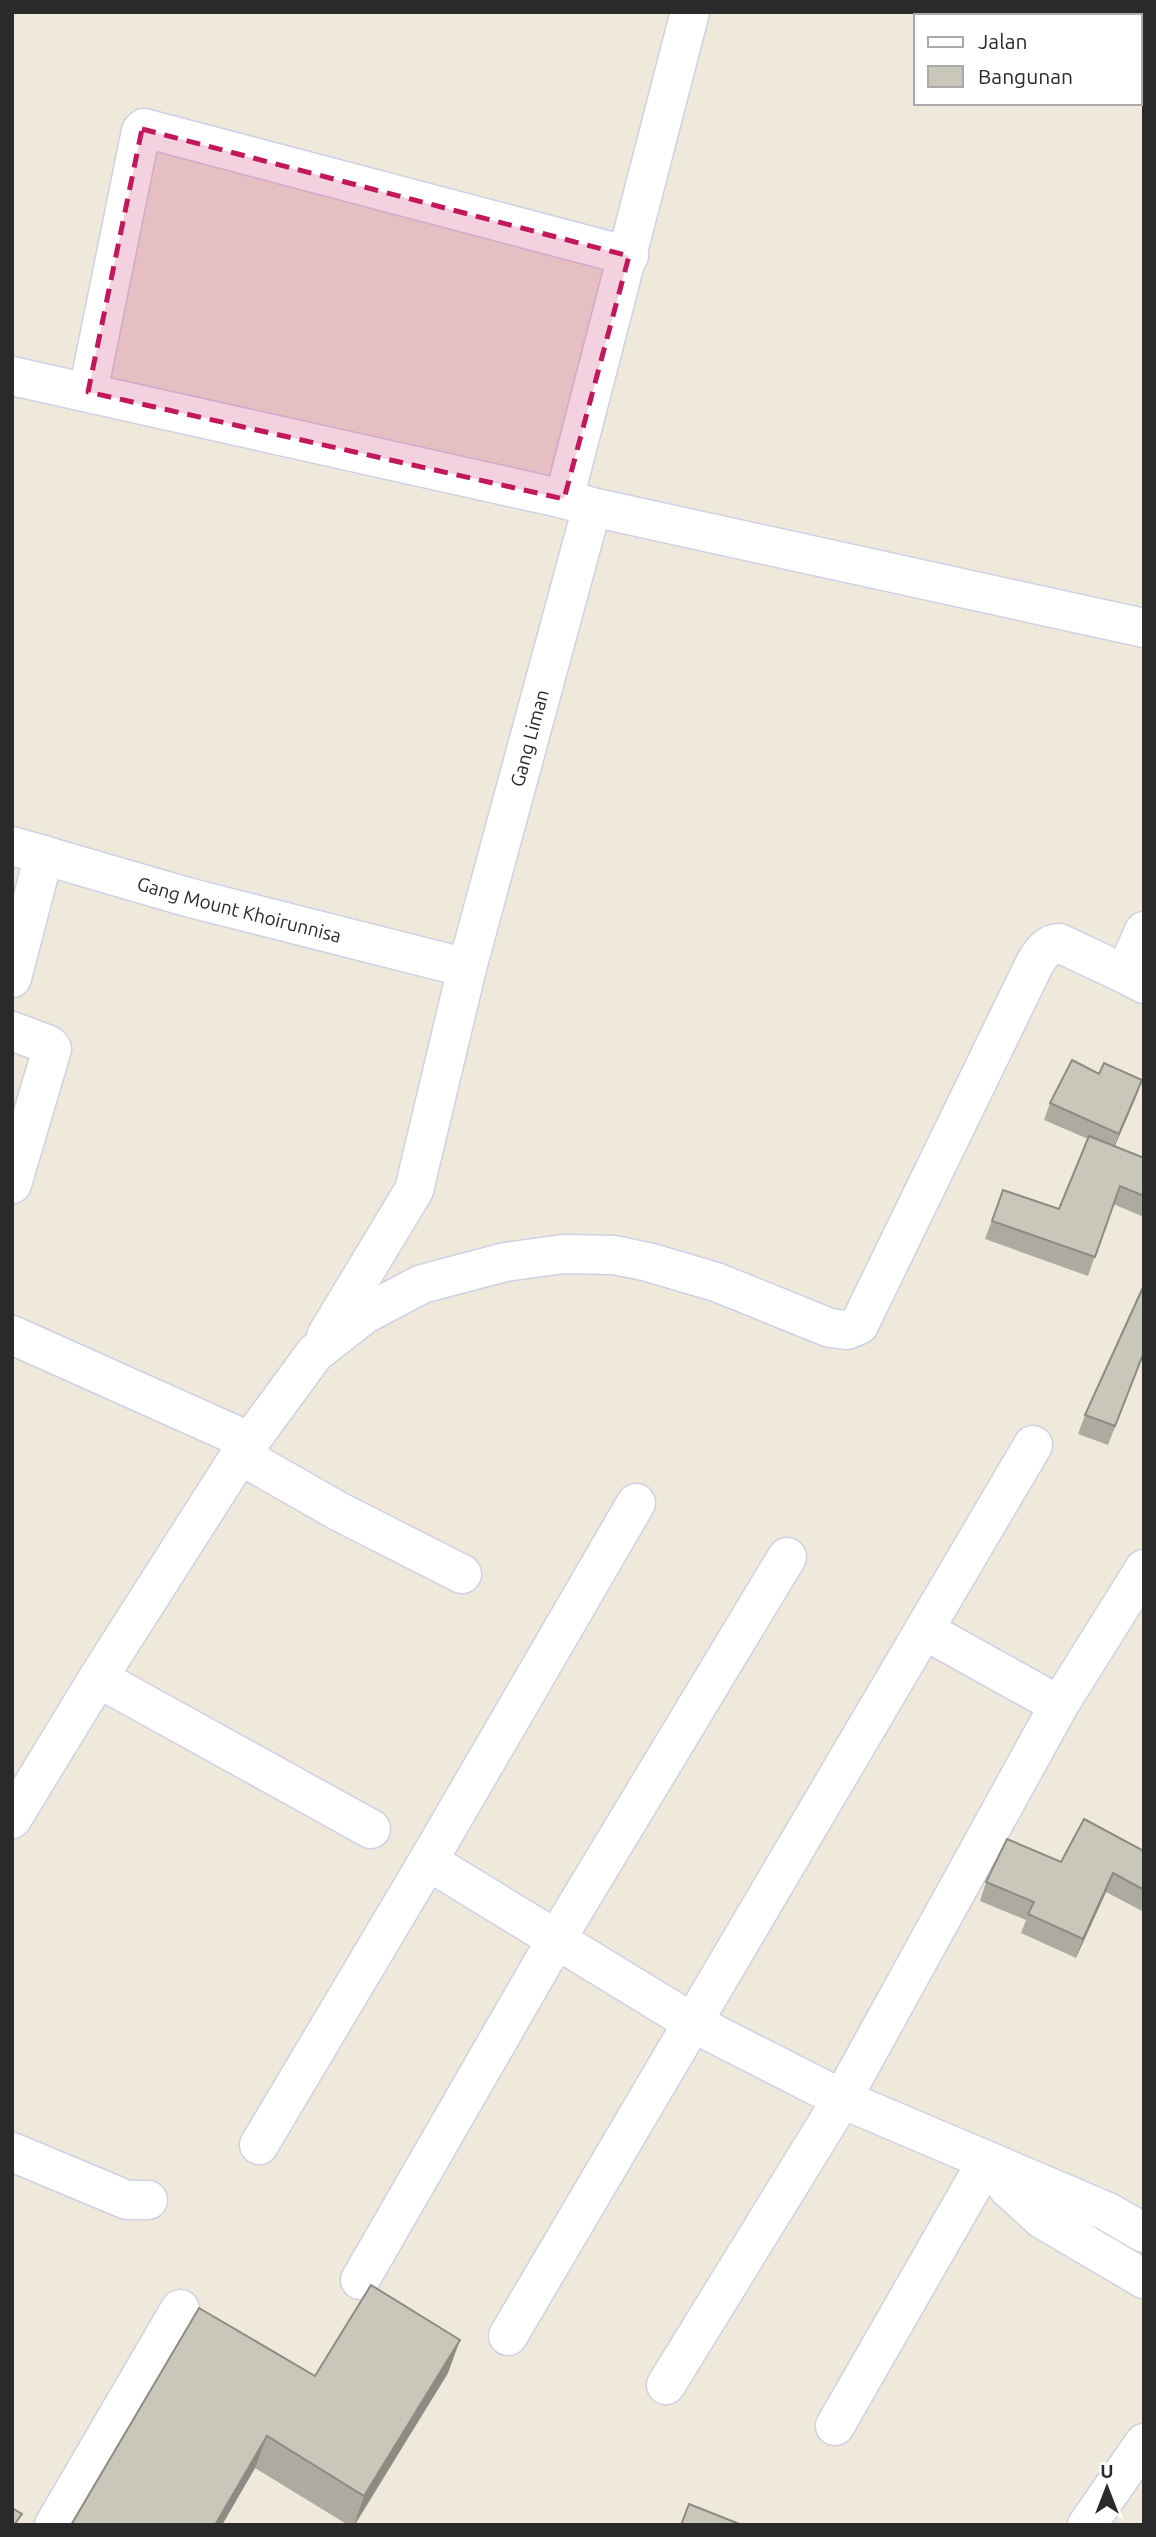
<svg xmlns="http://www.w3.org/2000/svg" width="1156" height="2537" font-family="Ubuntu,sans-serif">
<style>
.lines{fill:none;stroke-linecap:round;stroke-linejoin:round}
.minor-casing{stroke:#d0d0e5;stroke-width:41}
.minor{stroke:#fff;stroke-width:38}
.wall{fill:#adaaa0}
.shaded-wall{fill:#8d8b82}
.building{fill:#c9c6ba;stroke:#8d8b82;stroke-width:2}
.marked{fill:#c2185b;fill-opacity:0.2;stroke:#c2185b;stroke-width:5;stroke-dasharray:14 9;stroke-linejoin:round}
.labels{text-anchor:middle;dominant-baseline:central;stroke-width:5;stroke-linejoin:round;paint-order:stroke}
.street-label{font-size:19px;fill:#2a2a2a;stroke:#fff}
</style>
<rect width="100%" height="100%" fill="#eee9db"/>
<g class="lines">
<g class="minor-casing">
<g id="minor">
<path d="M 12,376 L 564,499 L 592,507 L 1144,628"/>
<path d="M 88,392 L 141,131 L 144,128 L 629,256"/>
<path d="M 564,499 L 690,12"/>
<path id="s1" d="M 12,846 L 187,897 L 467,968"/>
<path d="M 1144,931 L 1125,974 L 1144,984"/>
<path d="M 12,978 L 44,855"/>
<path d="M 12,1031 L 49,1045 L 52,1049 L 12,1184"/>
<path d="M 12,1335 L 251,1442"/>
<path id="s2" d="M 326,1336 L 414,1190 L 467,968 L 592,507"/>
<path d="M 240,1455 L 338,1511 L 462,1574"/>
<path d="M 924,1630 L 1059,1705"/>
<path d="M 98,1678 L 371,1829"/>
<path d="M 12,1819 L 98,1678 L 240,1455 L 315,1353 L 365,1314 L 422,1284 L 505,1262 L 563,1254 L 614,1255 L 648,1262 L 716,1282 L 830,1328 L 847,1330 L 859,1325 L 1035,963 C 1041,954 1047,943 1059,943 L 1125,974"/>
<path d="M 428,1861 L 693,2023 L 842,2099 L 1108,2212 L 1144,2233"/>
<path d="M 259,2145 L 428,1861 L 636,1503"/>
<path d="M 12,2152 L 127,2200 L 148,2200"/>
<path d="M 1001,2167 L 1007,2187 L 1042,2219 L 1144,2279"/>
<path d="M 360,2280 L 557,1938 L 787,1557"/>
<path d="M 508,2336 L 1033,1445"/>
<path d="M 666,2385 L 842,2099 L 1059,1705 L 1144,1569"/>
<path d="M 835,2426 L 987,2161"/>
<path d="M 54,2525 L 180,2309"/>
<path d="M 1087,2525 L 1144,2443"/>
</g>
</g>
<use href="#minor" class="minor"/>
</g>
<path class="wall" d="M 1099,1074 L 1142,1080 L 1115,1146 L 1144,1158 L 1144,1217 L 1113,1204 L 1088,1276 L 985,1239 L 1003,1190 L 1059,1209 L 1088,1139 L 1044,1120 L 1050,1103 Z
M 1144,1353 L 1108,1445 L 1078,1434 L 1085,1415 Z
M 1144,1851 L 1144,1912 L 1106,1892 L 1076,1958 L 1021,1933 L 1026,1920 L 980,1901 L 986,1882 L 1061,1862 Z
M 448,2373 L 355,2525 L 348,2525 L 255,2468 L 222,2525 L 71,2525 L 315,2376 Z"/>
<path class="shaded-wall" d="M 1142,1080 L 1136,1097 L 1113,1150 L 1119,1134 Z
M 1113,1873 L 1106,1892 L 1076,1958 L 1083,1939 Z
M 460,2340 L 448,2373 L 354,2525 L 364,2496 Z
M 267,2436 L 255,2468 L 222,2525 L 215,2525 Z"/>
<path class="building" d="M 1072,1060 L 1099,1074 L 1104,1063 L 1142,1080 L 1119,1134 L 1050,1103 Z
M 1089,1136 L 1144,1158 L 1144,1196 L 1120,1186 L 1095,1257 L 992,1221 L 1003,1190 L 1059,1209 Z
M 1144,1285 L 1144,1352 L 1115,1426 L 1085,1415 Z
M 1084,1819 L 1144,1851 L 1144,1890 L 1113,1873 L 1083,1939 L 1028,1914 L 1034,1902 L 986,1882 L 1007,1839 L 1061,1862 Z
M 371,2285 L 460,2340 L 364,2496 L 267,2436 L 215,2525 L 71,2525 L 199,2308 L 315,2376 Z
M 689,2504 L 742,2525 L 681,2525 Z
M 12,2508 L 22,2514 L 14,2525 L 12,2525 Z"/>
<path class="marked" d="M 142,129 L 629,256 L 564,499 L 88,392 Z"/>
<g class="labels">
<g class="street-label">
<text stroke="none"><textPath href="#s2" startOffset="637">Gang Liman</textPath></text>
<text stroke="none"><textPath href="#s1" startOffset="236">Gang Mount Khoirunnisa</textPath></text>
</g>
</g>
<rect width="1156" height="2537" fill="none" stroke="#2a2a2a" stroke-width="28"/>
<rect x="914" y="14" width="228" height="91" fill="#ffffff" stroke="#aaaaaa" stroke-width="2"/>
<rect x="928" y="37" width="35" height="10" fill="#ffffff" stroke="#aaaaaa" stroke-width="2"/>
<text x="978" y="49" font-size="21" fill="#2a2a2a">Jalan</text>
<rect x="928" y="66" width="35" height="21" fill="#c9c6ba" stroke="#aaaaaa" stroke-width="2"/>
<text x="978" y="84" font-size="21" fill="#2a2a2a">Bangunan</text>
<g transform="translate(1107 2488)" stroke="#ffffff" stroke-width="5" paint-order="stroke">
<path d="M0-5L12 26L0 18L-12 26Z" fill="#2a2a2a"/>
<text y="-10" font-size="19" font-weight="bold" text-anchor="middle" fill="#2a2a2a">U</text>
</g>
</svg>
